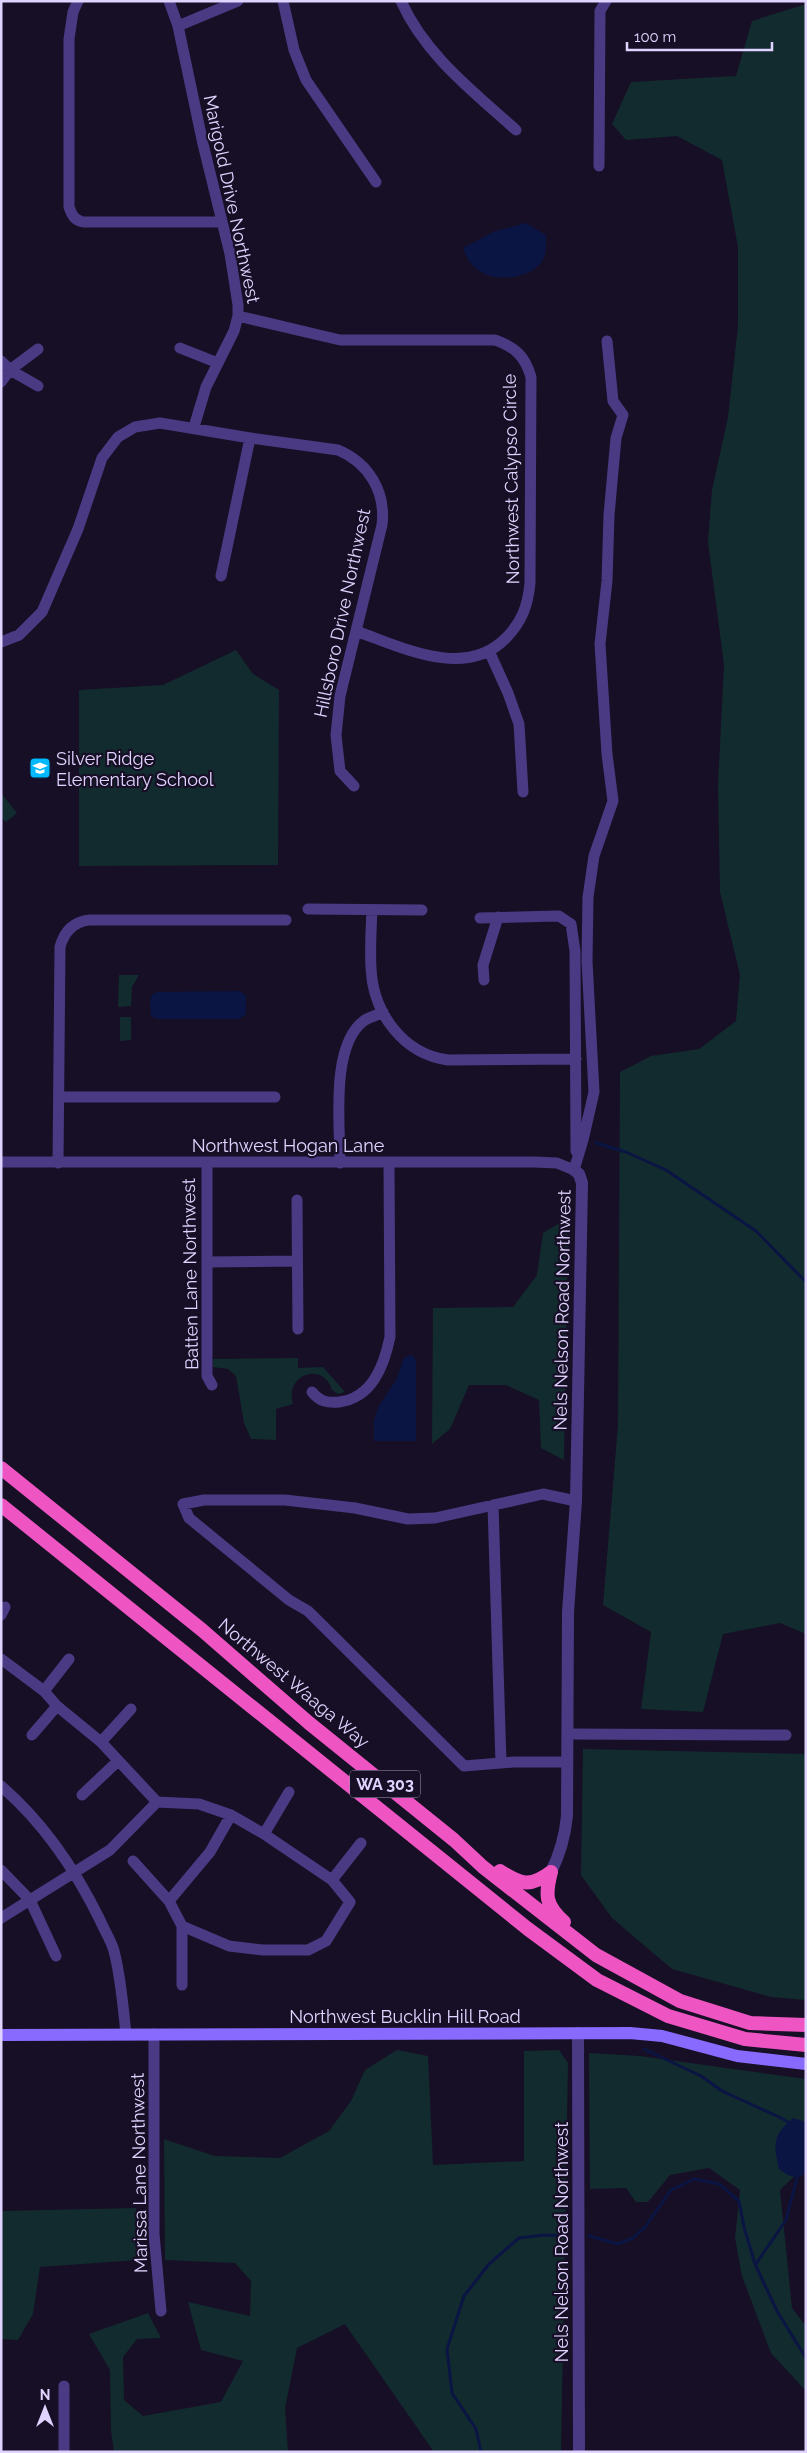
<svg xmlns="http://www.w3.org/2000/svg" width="807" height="2453" font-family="Raleway,sans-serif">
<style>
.green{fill:#122b2f}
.water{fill:#0a1543}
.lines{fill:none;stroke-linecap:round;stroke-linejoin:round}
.stream{stroke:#0a1543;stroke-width:3}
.minor{stroke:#4a3a84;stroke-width:11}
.tertiary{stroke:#4a3a84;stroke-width:12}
.secondary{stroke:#886aff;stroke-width:12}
.trunk{stroke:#ee54c2;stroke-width:14}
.labels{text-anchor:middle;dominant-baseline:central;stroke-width:4.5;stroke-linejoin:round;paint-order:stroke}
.shield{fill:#170f25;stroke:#a498be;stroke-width:1}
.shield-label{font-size:16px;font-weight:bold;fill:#e0d3ff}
.street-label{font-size:18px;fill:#e0d3ff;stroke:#170f25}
.poi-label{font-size:18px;fill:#e0d3ff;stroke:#170f25;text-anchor:start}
</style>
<rect width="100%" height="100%" fill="#170f25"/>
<path class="green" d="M 806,4 L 806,1634 L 780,1623 L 723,1634 L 703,1712 L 641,1709 L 651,1632 L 603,1605 L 618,1425 L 620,1072 L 651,1056 L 699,1049 L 736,1021 L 740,975 L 720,892 L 718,785 L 724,665 L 708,542 L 712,490 L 728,417 L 738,326 L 738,247 L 722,160 L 677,136 L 626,140 L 612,124 L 631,82 L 736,76 L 752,21 Z
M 236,650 L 253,674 L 279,690 L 278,865 L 79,866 L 79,690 L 163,685 Z
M 2,794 L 17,813 L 6,822 L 1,818 Z
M 119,975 L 139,975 L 132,987 L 131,1006 L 118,1007 Z
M 120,1017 L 131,1017 L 131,1040 L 120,1041 Z
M 568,1218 L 564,1460 L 541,1448 L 539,1400 L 506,1385 L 469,1385 L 450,1429 L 432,1444 L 433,1308 L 513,1307 L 537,1275 L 543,1233 Z
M 298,1358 L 298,1368 L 323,1367 L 345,1392 L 338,1394 L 332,1390 C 324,1361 284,1374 293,1404 L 276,1409 L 276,1440 L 251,1439 L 244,1423 L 236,1376 L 228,1369 L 213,1367 L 213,1359 Z
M 583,1749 L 806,1754 L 806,2000 L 771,1997 L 672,1969 L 612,1918 L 581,1875 Z
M 397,2050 L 428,2056 L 433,2165 L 524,2161 L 524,2051 L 559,2050 L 568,2063 L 561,2452 L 434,2452 L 345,2324 L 297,2348 L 285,2408 L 288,2452 L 114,2452 L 111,2430 L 110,2370 L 89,2334 L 148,2313 L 161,2338 L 137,2339 L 123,2357 L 124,2400 L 143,2416 L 221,2402 L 243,2361 L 201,2350 L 188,2302 L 250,2316 L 251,2281 L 235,2263 L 165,2260 L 164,2139 L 215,2156 L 280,2158 L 329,2131 L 351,2101 L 365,2070 Z
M 589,2053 L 640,2056 L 806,2079 L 806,2165 L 780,2190 L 792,2308 L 806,2326 L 806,2391 L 771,2353 L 742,2276 L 735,2238 L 740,2190 L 709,2168 L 670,2175 L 648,2202 L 636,2202 L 626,2188 L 590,2189 Z
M 136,2208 L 138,2260 L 40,2267 L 33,2314 L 18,2340 L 1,2339 L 1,2211 Z"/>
<path class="water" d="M 526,223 L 546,235 C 546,243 547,251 544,258 C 535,278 498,283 481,272 C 471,266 467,259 463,248 L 495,231 Z
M 240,991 L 246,996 L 246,1014 L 240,1019 L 156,1019 L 151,1016 L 150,999 L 153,994 L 157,992 Z
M 409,1355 L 414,1356 L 416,1362 L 416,1441 L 374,1441 L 374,1420 L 379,1406 L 396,1380 L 404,1358 Z
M 793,2118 L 806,2122 L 806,2173 L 798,2178 L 788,2175 L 779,2169 C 773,2143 773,2135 793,2118 Z"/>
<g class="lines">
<path class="stream" d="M 596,1143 L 626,1152 L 666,1170 L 756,1231 L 806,1282
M 644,2049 L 701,2076 L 722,2091 L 779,2117 L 788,2122 L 790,2126
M 589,2236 L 618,2244 L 633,2238 L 645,2227 L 671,2190 L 694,2179 L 719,2184 L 739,2201 L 744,2227 L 755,2264 L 777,2311 L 806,2358
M 756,2264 L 786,2220 L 798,2174
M 481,2452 L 476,2429 L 452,2393 L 447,2349 L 464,2296 L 489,2264 L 519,2238 L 544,2235 L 567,2236"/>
<path class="minor" d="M 78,1 L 73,12 L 69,39 L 69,207 C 72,215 74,220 83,222 L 221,222
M 169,1 L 178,26 L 203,144 L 230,254 L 238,305 L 238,316 L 234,331 L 206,387 L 194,427
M 283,1 L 294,50 L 306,80 L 376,182
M 401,1 C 425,55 474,92 516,130
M 178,26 L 238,1
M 599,166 L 600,11 L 606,1
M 238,316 L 340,340 L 495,340 C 515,347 525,356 531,377 L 530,583 C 528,605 522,622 506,638 C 465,680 402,647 356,631
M 180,348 L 218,363
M 1,361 L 10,370 L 38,386
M 1,382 L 10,370 L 38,349
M 221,576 L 250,438
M 1,642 L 19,635 L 42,612 L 78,529 L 102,458 L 118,437 L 135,427 L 160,423 L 250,438 L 338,450 C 369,463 386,492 382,525 L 340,696 L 336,735 L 340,771 L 354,786
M 489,651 L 508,693 L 519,724 L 523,792
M 308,909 L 422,910
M 372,910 C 371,929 370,949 371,968 C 373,1013 403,1054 448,1060 L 576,1059
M 480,918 L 559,916 L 571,924 L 575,951 L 576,1151
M 484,980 L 483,965 L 498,917
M 59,1097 L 275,1097
M 1,1162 L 534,1162 L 557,1163 L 574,1170 L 583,1140 L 594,1092 L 587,961 L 588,897 L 594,856 L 613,801 L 607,754 L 600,644 L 607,581 L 609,515 L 616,438 L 623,415 L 613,401 L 607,341
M 207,1162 L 207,1376 L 212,1385
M 58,1163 L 60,947 C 64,932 73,922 89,920 L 286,920
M 340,1163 C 340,1125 330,1044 365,1020 C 370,1017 378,1015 383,1012
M 297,1200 L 298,1329
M 208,1262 L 297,1261
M 312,1392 C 320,1402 328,1403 339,1402 C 372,1398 384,1366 390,1337 L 389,1163
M 493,1505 L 501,1763
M 1,1615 L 5,1607
M 1,1659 L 44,1691 L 57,1706 L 101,1742 L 157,1802
M 44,1691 L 69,1659
M 568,1734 L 786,1735
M 32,1735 L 57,1706
M 101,1742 L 131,1709
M 566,1762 L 514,1762 L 464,1766 L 308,1611 L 289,1600 L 189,1518 L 183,1504 L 204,1500 L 285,1500 L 355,1508 L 408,1519 L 435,1518 L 543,1494 L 576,1501
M 1,1786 C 44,1823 75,1869 100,1920 C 104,1930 111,1940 114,1951 C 121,1978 123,2006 126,2034
M 82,1795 L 118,1761
M 264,1834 L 289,1792
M 133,1861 L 169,1901 L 182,1926 L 229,1946 L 263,1950 L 308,1950 L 326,1941 L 350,1902 L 332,1880 L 264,1834 L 231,1815 L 199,1804 L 157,1802
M 1,1870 L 30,1900 L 56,1956
M 332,1880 L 361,1843
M 169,1901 L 210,1852 L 231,1815
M 1,1918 L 110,1850 L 157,1802
M 182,1985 L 182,1926
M 154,2034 L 154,2234 L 161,2311
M 64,2452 L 64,2386"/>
<path class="tertiary" d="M 551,1872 C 560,1854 565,1836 567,1816 L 568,1612 L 576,1501 L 582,1183 L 579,1174 L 574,1170
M 578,2033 L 579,2452"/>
<path class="secondary" d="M 1,2035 L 630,2033 L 662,2036 L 737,2056 L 806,2064"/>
<path class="trunk" d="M 1,1468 L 202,1630 L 309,1723 L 454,1840 L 483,1867 L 596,1955 L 680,2001 L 750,2023 L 806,2025
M 1,1505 L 528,1929 L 597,1980 L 668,2016 L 745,2039 L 806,2045
M 500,1871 C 520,1884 530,1888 551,1872
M 551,1872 C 545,1895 545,1905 564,1922"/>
</g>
<defs>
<g id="school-square" transform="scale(1.125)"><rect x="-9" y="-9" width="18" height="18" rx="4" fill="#00b8fe" stroke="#170f25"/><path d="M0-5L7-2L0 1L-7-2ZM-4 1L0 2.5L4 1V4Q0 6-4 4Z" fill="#fff"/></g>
</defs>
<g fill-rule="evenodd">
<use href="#school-square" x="40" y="768"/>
</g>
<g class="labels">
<rect class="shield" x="350" y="1770.5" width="70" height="27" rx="4"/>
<g class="shield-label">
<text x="385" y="1784">WA 303</text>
</g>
<g class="street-label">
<text transform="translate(232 199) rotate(78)">Marigold Drive Northwest</text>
<text transform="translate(511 479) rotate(-91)">Northwest Calypso Circle</text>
<text transform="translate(342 613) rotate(-78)">Hillsboro Drive Northwest</text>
<text x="288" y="1145">Northwest Hogan Lane</text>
<text transform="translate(190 1274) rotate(-91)">Batten Lane Northwest</text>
<text transform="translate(562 1310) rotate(-89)">Nels Nelson Road Northwest</text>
<text transform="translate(294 1683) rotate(40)">Northwest Waaga Way</text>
<text x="405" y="2016">Northwest Bucklin Hill Road</text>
<text transform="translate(139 2173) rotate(-91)">Marissa Lane Northwest</text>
<text transform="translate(561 2242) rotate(-90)">Nels Nelson Road Northwest</text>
</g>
<g class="poi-label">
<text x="56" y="758">Silver Ridge<tspan x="56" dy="21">Elementary School</tspan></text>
</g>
</g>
<rect width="807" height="2453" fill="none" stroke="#e0d3ff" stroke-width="5"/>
<g transform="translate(45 2408)" stroke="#170f25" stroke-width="4" paint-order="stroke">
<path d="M0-4L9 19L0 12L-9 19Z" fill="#e0d3ff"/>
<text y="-8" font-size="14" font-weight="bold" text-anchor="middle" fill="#e0d3ff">N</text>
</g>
<path d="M627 42v8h145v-8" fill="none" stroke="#e0d3ff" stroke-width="2.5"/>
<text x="634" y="42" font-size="15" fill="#e0d3ff" stroke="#170f25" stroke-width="4" paint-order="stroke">100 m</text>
</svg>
